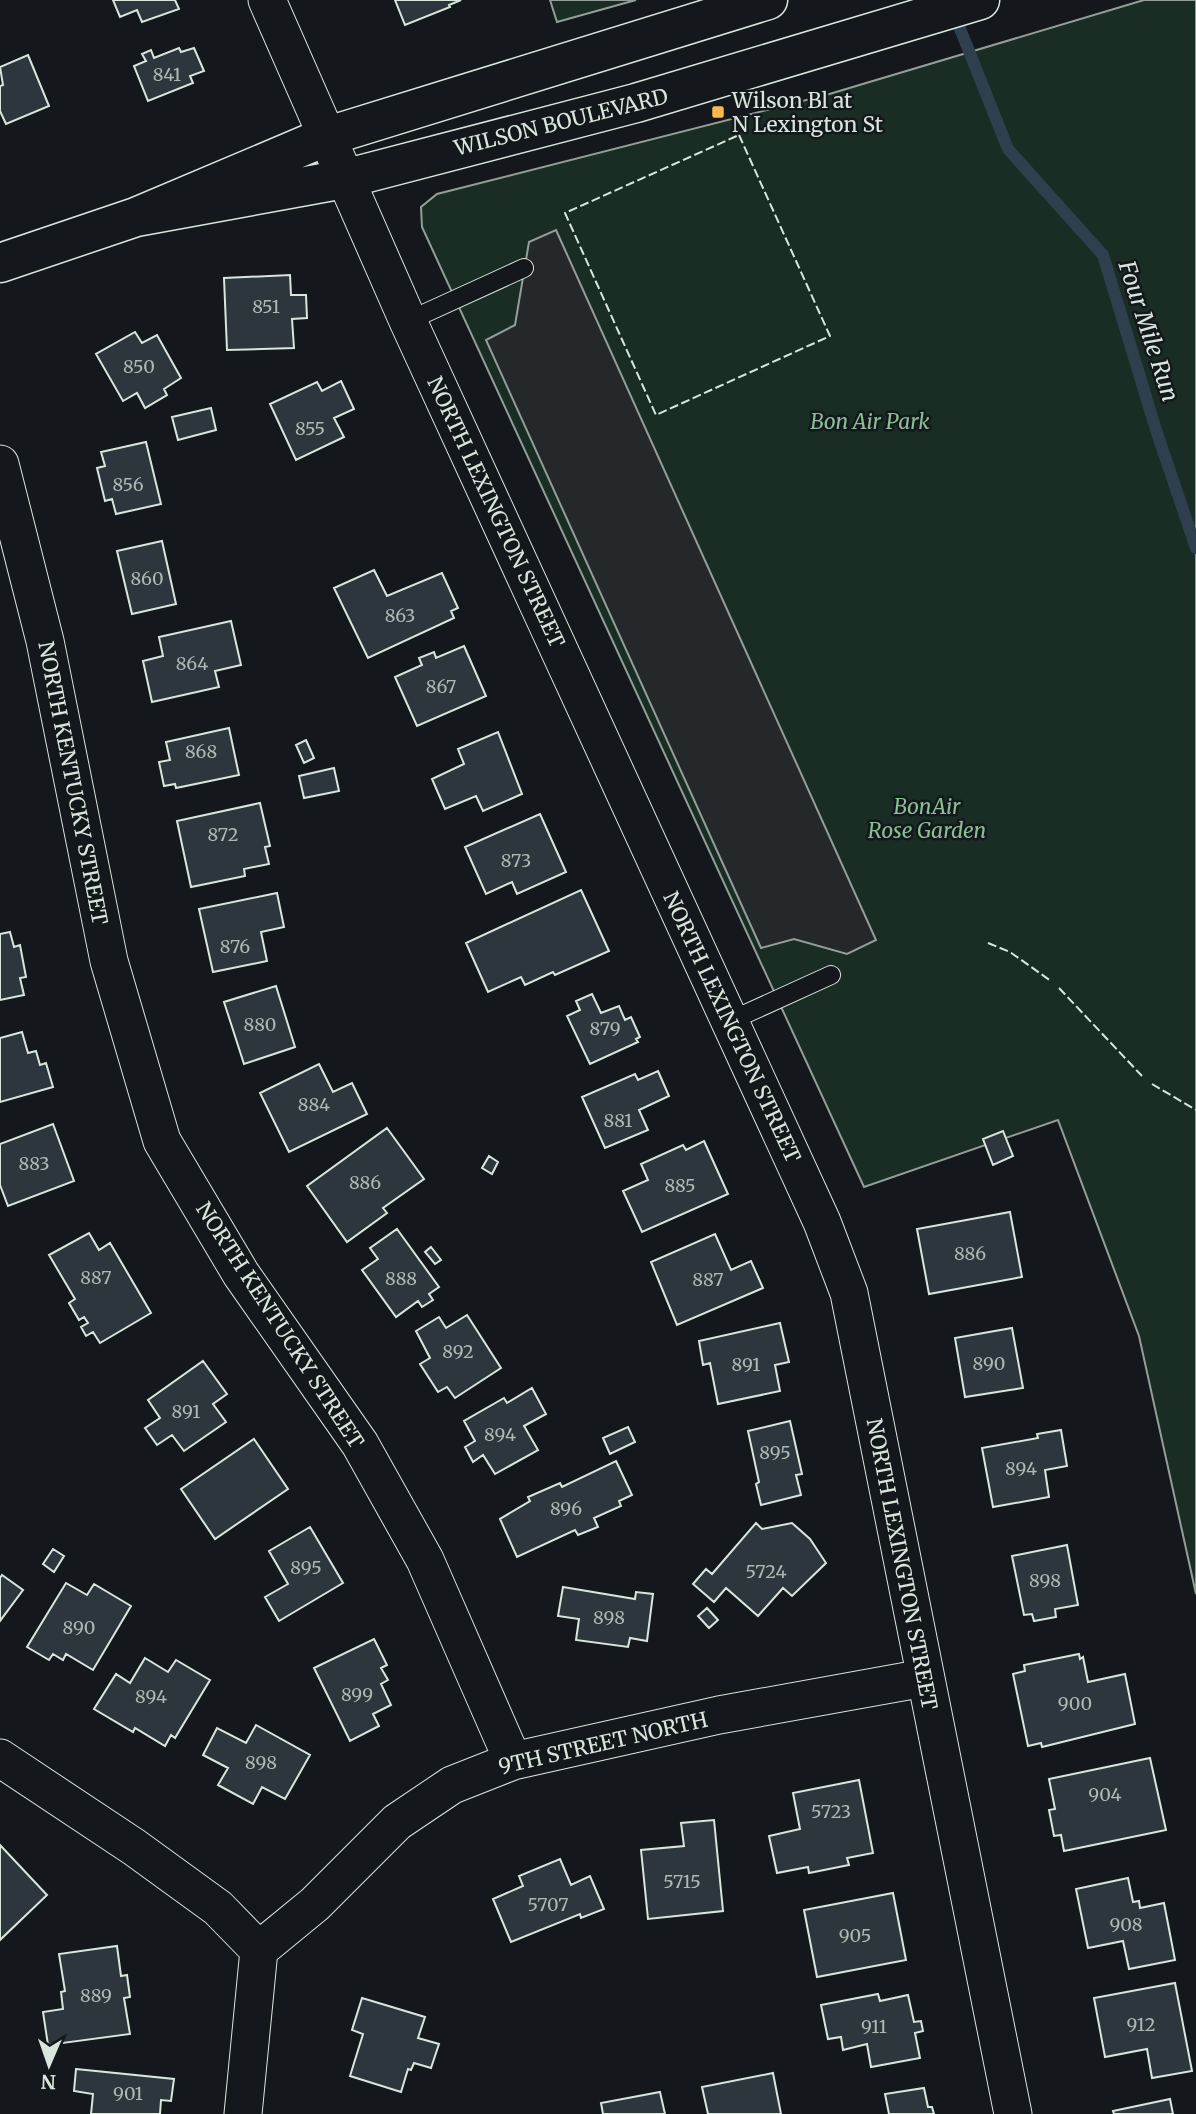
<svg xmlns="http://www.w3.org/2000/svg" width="1196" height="2114" font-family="Merriweather,serif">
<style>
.green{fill:#1a2d24;stroke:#939e99;stroke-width:2}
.parking{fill:#24282b;stroke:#939e99;stroke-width:2}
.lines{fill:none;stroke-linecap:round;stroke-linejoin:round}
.stream{stroke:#2f3f4d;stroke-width:12}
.building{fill:#2c363c;stroke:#d8e6dc;stroke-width:2}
.service-casing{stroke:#d8e6dc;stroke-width:20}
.minor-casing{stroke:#d8e6dc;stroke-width:39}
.secondary-casing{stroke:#d8e6dc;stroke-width:41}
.service{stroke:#14181c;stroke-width:18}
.minor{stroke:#14181c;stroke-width:37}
.secondary{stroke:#14181c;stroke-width:38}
.fence{stroke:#d8e6dc;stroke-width:2;stroke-dasharray:9 3.5;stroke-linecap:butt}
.poi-dot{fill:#ffb74d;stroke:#14181c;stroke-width:2.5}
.labels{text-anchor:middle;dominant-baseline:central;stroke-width:5;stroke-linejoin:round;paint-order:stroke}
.number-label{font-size:18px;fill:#adbab4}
.poi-label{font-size:21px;fill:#d8e6dc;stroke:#14181c;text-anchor:start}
.street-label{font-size:21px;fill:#d8e6dc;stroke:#14181c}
.park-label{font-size:21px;font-style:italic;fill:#8ac095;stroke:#14181c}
.water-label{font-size:23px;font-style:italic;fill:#d8e6dc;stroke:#14181c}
</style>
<rect width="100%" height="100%" fill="#14181c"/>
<path class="green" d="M 550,0 L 636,0 L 557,22 Z
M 1144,0 L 1196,0 L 1196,1594 L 1139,1336 L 1058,1120 L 864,1187 L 422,227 L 421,207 L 437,194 L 826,95 Z"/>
<path class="parking" d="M 556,230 L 876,940 L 847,954 L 794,939 L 761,948 L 486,340 L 515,325 L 529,242 Z"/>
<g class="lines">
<path class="stream" d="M 953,11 L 1008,149 L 1103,255 L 1157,433 L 1196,548"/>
</g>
<path class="building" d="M 113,0 L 175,0 L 179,9 L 142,22 L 137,10 L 120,17 Z
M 395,0 L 461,0 L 449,5 L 450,7 L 405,25 Z
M 179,48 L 181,52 L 194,48 L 204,71 L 190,76 L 193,83 L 148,101 L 134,66 L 146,61 L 142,54 L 151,50 L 154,58 Z
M 28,55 L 49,106 L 6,124 L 0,111 L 0,86 L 3,85 L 0,67 Z
M 290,275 L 291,295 L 306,295 L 307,318 L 292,319 L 294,348 L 227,350 L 224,278 Z
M 135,332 L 142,343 L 157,335 L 181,378 L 164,389 L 167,395 L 145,408 L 137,393 L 123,401 L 96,354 Z
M 341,381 L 354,409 L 334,418 L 344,437 L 296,460 L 270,404 L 317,382 L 322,391 Z
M 211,408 L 216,430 L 178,440 L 172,417 Z
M 146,442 L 161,504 L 116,514 L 112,499 L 105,501 L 97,468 L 105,466 L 101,452 Z
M 162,541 L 176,604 L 132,614 L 117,551 Z
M 374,570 L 387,596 L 442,573 L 458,608 L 451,611 L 454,618 L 368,658 L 334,588 Z
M 231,621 L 241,665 L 215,671 L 219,687 L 152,702 L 143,661 L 163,656 L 159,637 Z
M 464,646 L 486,696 L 417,726 L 395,677 L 422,665 L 419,658 L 434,652 L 436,658 Z
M 229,728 L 239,775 L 176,788 L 175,784 L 164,786 L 159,762 L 170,760 L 166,742 Z
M 498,732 L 522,794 L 483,811 L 476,796 L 445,809 L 432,779 L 464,764 L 458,749 Z
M 306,740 L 314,758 L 304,763 L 296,745 Z
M 334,768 L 339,791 L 304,798 L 299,776 Z
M 260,803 L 270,846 L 265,847 L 269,864 L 244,869 L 245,876 L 191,887 L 177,821 Z
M 540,814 L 566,872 L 517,894 L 512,882 L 486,894 L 465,847 Z
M 581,890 L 609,951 L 555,975 L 553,972 L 525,985 L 521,977 L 488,992 L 466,943 Z
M 277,893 L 284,927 L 261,932 L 267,961 L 213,972 L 199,909 Z
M 10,932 L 14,947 L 20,945 L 26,977 L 20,978 L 24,995 L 0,1000 L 0,934 Z
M 276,986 L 295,1047 L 244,1064 L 224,1002 Z
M 592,994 L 601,1013 L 619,1006 L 625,1020 L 631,1017 L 640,1037 L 636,1039 L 638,1042 L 590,1064 L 567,1016 L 580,1010 L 576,1001 Z
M 22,1032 L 28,1053 L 36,1051 L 40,1065 L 46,1063 L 53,1087 L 0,1102 L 0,1038 Z
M 319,1064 L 333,1092 L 352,1083 L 367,1114 L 289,1152 L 260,1093 Z
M 658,1071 L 669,1096 L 639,1110 L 648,1130 L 605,1148 L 582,1097 L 635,1074 L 638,1080 Z
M 53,1124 L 74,1181 L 8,1206 L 0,1185 L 0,1144 Z
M 387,1128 L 424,1179 L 383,1208 L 387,1213 L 347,1242 L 307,1186 Z
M 1003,1131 L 1013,1156 L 993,1165 L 983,1139 Z
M 704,1141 L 728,1194 L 642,1232 L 623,1191 L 648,1180 L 641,1164 L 683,1145 L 686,1150 Z
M 489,1156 L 498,1162 L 492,1174 L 482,1168 Z
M 1010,1212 L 1022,1277 L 929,1294 L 917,1229 Z
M 397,1229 L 439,1287 L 429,1294 L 433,1300 L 422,1307 L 418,1301 L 396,1317 L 362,1270 L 378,1259 L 370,1248 Z
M 89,1233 L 99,1250 L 110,1243 L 151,1313 L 100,1343 L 93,1332 L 86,1336 L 81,1327 L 88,1323 L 84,1317 L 79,1320 L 69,1303 L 75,1299 L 49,1255 Z
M 715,1234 L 731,1270 L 751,1261 L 763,1288 L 677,1325 L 651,1262 Z
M 431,1247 L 441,1260 L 435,1264 L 425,1252 Z
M 467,1315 L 501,1368 L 455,1398 L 447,1387 L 438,1392 L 420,1364 L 430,1358 L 416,1331 L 439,1317 L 446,1328 Z
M 780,1323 L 789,1362 L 775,1365 L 780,1391 L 718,1404 L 710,1363 L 703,1365 L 699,1341 Z
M 1012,1328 L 1023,1388 L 965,1397 L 955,1338 Z
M 203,1361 L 227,1394 L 213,1404 L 226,1422 L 184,1451 L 172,1435 L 157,1445 L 145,1428 L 160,1418 L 148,1400 Z
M 532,1388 L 546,1414 L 524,1426 L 538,1450 L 495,1474 L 483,1455 L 473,1462 L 465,1447 L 475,1441 L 464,1421 L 504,1398 L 507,1403 Z
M 790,1421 L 802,1474 L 796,1475 L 801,1495 L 761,1505 L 756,1484 L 759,1482 L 748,1431 Z
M 628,1427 L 635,1442 L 610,1454 L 603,1438 Z
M 1061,1430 L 1067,1466 L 1045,1470 L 1049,1497 L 993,1507 L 982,1448 L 1038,1438 L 1037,1434 Z
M 254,1439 L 288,1489 L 215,1539 L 181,1489 Z
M 616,1461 L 632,1495 L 619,1501 L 621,1506 L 594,1518 L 598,1527 L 578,1535 L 575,1530 L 517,1557 L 500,1519 L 530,1501 L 528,1497 L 560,1483 L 562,1487 Z
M 756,1523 L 762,1529 L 792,1523 L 810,1539 L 826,1563 L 792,1596 L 783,1588 L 758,1616 L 726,1588 L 714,1602 L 693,1584 L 706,1569 L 712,1574 Z
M 310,1527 L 343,1583 L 279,1621 L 265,1597 L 288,1584 L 269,1551 Z
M 1067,1545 L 1078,1605 L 1055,1609 L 1056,1617 L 1034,1621 L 1032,1614 L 1024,1615 L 1012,1556 Z
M 53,1549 L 64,1556 L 54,1572 L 43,1564 Z
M 2,1575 L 23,1590 L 0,1621 L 0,1578 Z
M 66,1583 L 87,1595 L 94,1584 L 131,1606 L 93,1670 L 66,1654 L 63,1660 L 53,1654 L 49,1660 L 27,1647 Z
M 563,1587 L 635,1599 L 636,1592 L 653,1594 L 647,1641 L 630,1638 L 628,1647 L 576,1640 L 579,1619 L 558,1616 Z
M 707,1608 L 718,1620 L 709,1628 L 698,1616 Z
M 374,1639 L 387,1665 L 381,1668 L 388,1680 L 381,1684 L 391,1705 L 373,1714 L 379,1726 L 350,1741 L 314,1668 Z
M 1079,1654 L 1080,1659 L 1083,1657 L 1088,1682 L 1125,1674 L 1135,1724 L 1042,1747 L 1041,1743 L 1028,1746 L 1013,1674 L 1025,1671 L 1024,1665 Z
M 145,1658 L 168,1672 L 176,1660 L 210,1680 L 175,1738 L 171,1735 L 165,1746 L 135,1728 L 133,1732 L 94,1709 L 116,1674 L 130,1683 Z
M 256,1725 L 310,1755 L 285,1799 L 262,1787 L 253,1804 L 218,1785 L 228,1768 L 203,1755 L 217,1728 L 246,1743 Z
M 1150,1758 L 1166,1830 L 1064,1851 L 1061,1835 L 1054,1836 L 1049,1810 L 1055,1809 L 1049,1779 Z
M 859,1780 L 873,1853 L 847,1858 L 849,1865 L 809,1873 L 808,1867 L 777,1873 L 769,1836 L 800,1829 L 793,1793 Z
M 714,1820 L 723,1911 L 648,1919 L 641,1850 L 684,1846 L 681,1823 Z
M 0,1845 L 47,1895 L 0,1940 Z
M 560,1859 L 571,1885 L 590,1876 L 604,1909 L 581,1918 L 580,1914 L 511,1942 L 493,1899 L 523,1886 L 519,1876 Z
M 1128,1878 L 1133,1902 L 1139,1901 L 1140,1908 L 1164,1903 L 1175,1960 L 1129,1969 L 1123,1941 L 1088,1948 L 1076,1889 Z
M 893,1893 L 906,1960 L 817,1977 L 804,1910 Z
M 117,1946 L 121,1976 L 127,1975 L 130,1997 L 124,1998 L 130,2034 L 48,2045 L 43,2012 L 63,2009 L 61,1992 L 65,1991 L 59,1954 Z
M 1175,1983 L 1192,2071 L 1152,2078 L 1147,2049 L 1105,2057 L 1094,1998 Z
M 878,1994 L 880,2001 L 908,1995 L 914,2022 L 921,2021 L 923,2031 L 915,2033 L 920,2058 L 871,2067 L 867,2044 L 843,2050 L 841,2037 L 828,2039 L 821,2005 Z
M 362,1998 L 425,2017 L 418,2038 L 439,2044 L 431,2068 L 414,2063 L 411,2070 L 408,2069 L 401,2092 L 350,2076 L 363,2034 L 352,2030 Z
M 76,2069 L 174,2079 L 171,2101 L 161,2100 L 160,2114 L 91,2114 L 93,2094 L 74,2091 Z
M 773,2073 L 781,2114 L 708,2114 L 702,2087 Z
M 924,2088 L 928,2107 L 932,2107 L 934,2114 L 889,2114 L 885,2094 Z
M 660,2092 L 665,2114 L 603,2114 L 601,2103 Z
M 1170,2099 L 1173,2114 L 1114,2114 L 1113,2111 Z"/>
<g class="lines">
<g class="service-casing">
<path id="service" d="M 408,321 L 524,268
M 730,1021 L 831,975"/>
</g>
<g class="minor-casing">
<path id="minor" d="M 267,0 L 408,321 L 822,1222 L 849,1293 L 1013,2114
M 0,464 L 45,641 L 109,961 L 162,1141 L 241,1274 L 360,1444 L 425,1560 L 513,1761
M 0,1758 L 134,1847 L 218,1908 L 259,1950 L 243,2114
M 259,1950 L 315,1904 L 397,1822 L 452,1785 L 513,1761 L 719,1715 L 924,1678"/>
</g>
<g class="secondary-casing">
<path id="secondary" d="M 136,217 L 344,179 L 636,103 L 980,0
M 0,263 L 136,217 L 325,137 L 768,0"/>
</g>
<use href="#service" class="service"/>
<use href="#minor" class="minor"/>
<use href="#secondary" class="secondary"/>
<path class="fence" d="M 739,135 L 830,336 L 656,415 L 565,213 Z
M 988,943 L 1010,952 L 1051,981
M 1059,988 L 1142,1076
M 1152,1084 L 1196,1110"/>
</g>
<rect class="poi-dot" x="711" y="105" width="14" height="14" rx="3.5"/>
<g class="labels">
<g class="number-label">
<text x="167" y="74">841</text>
<text x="266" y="306">851</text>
<text x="139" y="366">850</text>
<text x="310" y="428">855</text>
<text x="128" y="484">856</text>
<text x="147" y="578">860</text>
<text x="400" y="615">863</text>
<text x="192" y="663">864</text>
<text x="441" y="686">867</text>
<text x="201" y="751">868</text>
<text x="223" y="834">872</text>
<text x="516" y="860">873</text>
<text x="235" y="946">876</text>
<text x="260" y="1024">880</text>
<text x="605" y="1028">879</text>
<text x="314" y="1104">884</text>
<text x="618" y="1120">881</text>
<text x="34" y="1163">883</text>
<text x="365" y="1182">886</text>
<text x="680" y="1185">885</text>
<text x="970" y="1253">886</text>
<text x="96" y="1277">887</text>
<text x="401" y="1278">888</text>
<text x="708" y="1279">887</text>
<text x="458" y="1351">892</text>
<text x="989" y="1363">890</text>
<text x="746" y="1364">891</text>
<text x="186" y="1411">891</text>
<text x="500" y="1434">894</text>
<text x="775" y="1452">895</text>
<text x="1021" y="1468">894</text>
<text x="566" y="1508">896</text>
<text x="306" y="1567">895</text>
<text x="766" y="1571">5724</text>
<text x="1045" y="1580">898</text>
<text x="609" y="1617">898</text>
<text x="79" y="1627">890</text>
<text x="357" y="1694">899</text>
<text x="151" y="1696">894</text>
<text x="1075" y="1703">900</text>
<text x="261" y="1762">898</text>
<text x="1105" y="1794">904</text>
<text x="831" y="1811">5723</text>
<text x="682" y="1881">5715</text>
<text x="548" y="1904">5707</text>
<text x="1126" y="1924">908</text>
<text x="855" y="1935">905</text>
<text x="96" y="1995">889</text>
<text x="1141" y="2024">912</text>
<text x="874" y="2026">911</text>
<text x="128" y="2093">901</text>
</g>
<g class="poi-label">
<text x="732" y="100">Wilson Bl at<tspan x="732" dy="24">N Lexington St</tspan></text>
</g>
<g class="street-label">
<text transform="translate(561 122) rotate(-14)">WILSON BOULEVARD</text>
<text transform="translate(496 512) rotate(65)">NORTH LEXINGTON STREET</text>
<text transform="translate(73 783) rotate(79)">NORTH KENTUCKY STREET</text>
<text transform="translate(732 1027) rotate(65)">NORTH LEXINGTON STREET</text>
<text transform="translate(280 1325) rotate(57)">NORTH KENTUCKY STREET</text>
<text transform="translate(902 1564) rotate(79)">NORTH LEXINGTON STREET</text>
<text transform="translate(603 1743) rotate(-13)">9TH STREET NORTH</text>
</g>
<g class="park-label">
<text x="870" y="421">Bon Air Park</text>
<text x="927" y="806">BonAir<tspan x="927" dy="24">Rose Garden</tspan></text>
</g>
<g class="water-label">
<text transform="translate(1149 331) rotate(72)">Four Mile Run</text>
</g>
</g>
<g transform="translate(49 2065) rotate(182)" stroke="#14181c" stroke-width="5" paint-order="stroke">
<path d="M0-5L12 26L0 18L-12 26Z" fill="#d8e6dc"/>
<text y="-10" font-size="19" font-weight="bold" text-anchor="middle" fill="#d8e6dc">N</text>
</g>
</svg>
